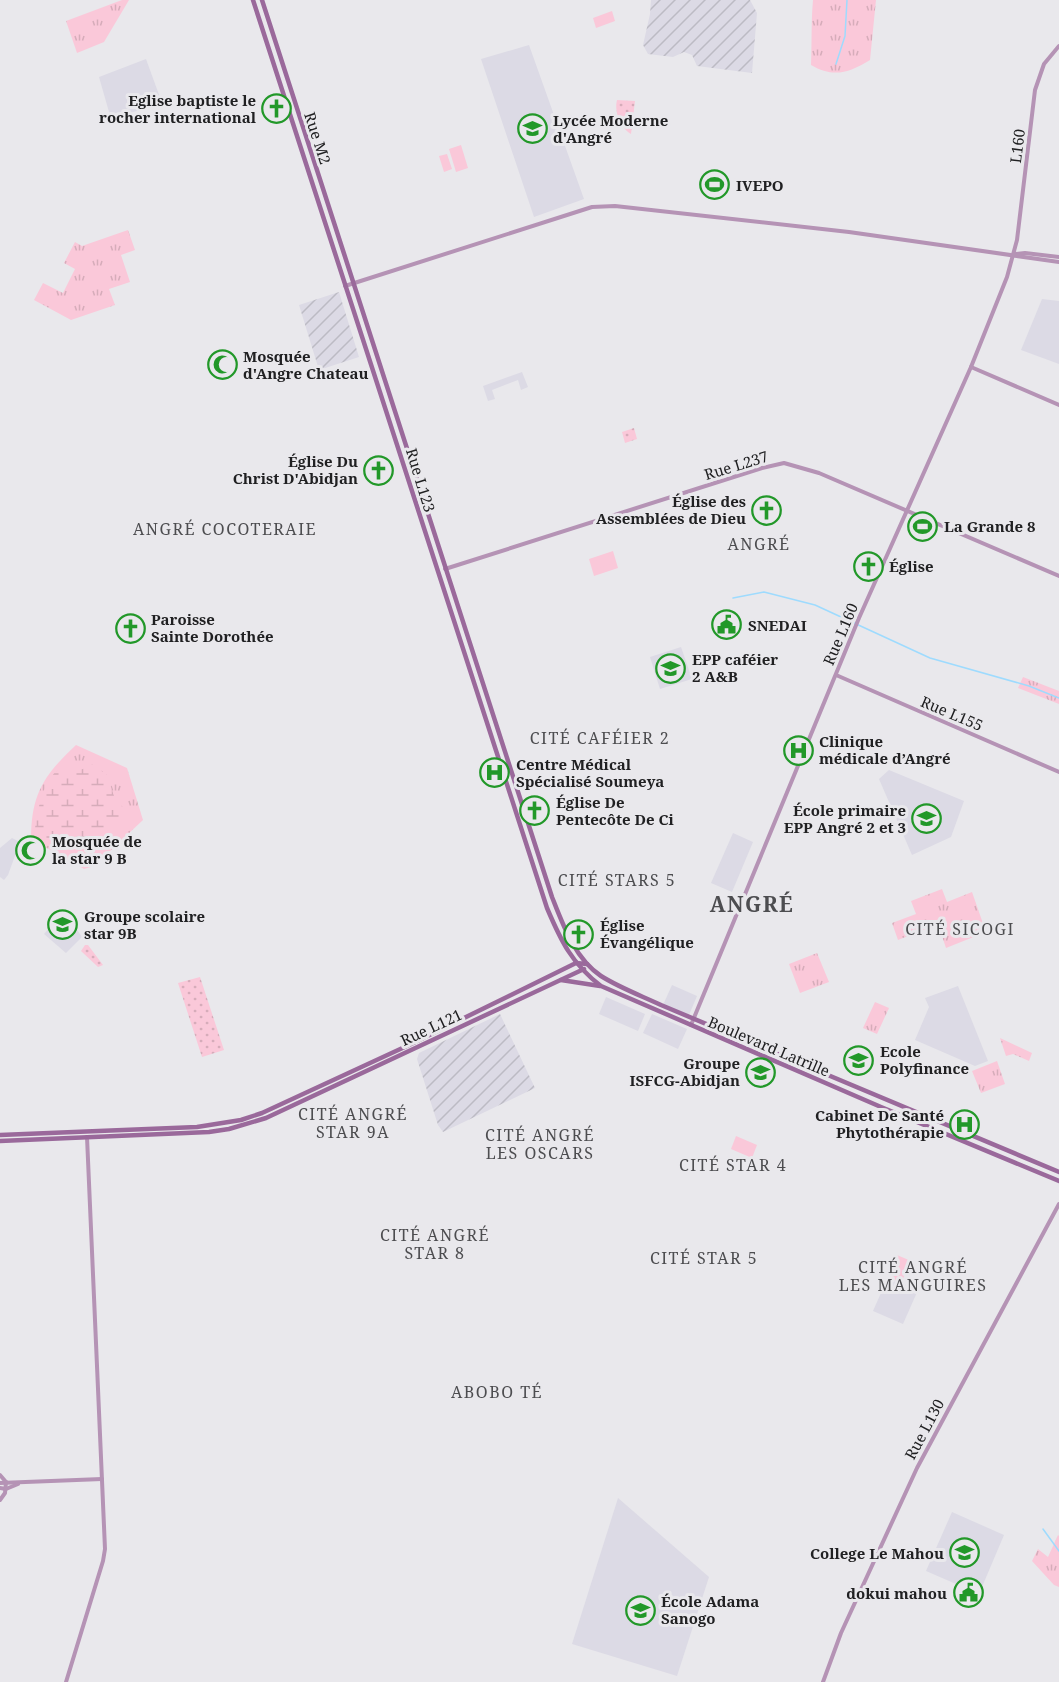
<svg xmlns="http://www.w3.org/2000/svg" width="1059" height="1682" viewBox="0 0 1059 1682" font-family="'Noto Serif',serif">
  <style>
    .built { fill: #dcdae5 }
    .industrial { fill: url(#industrial-furrows) }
    .grass { fill: url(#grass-tufts) }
    .wetland { fill: url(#wetland-marsh) }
    .park { fill: url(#park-dots) }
    .pitch { fill: #fac8d9 }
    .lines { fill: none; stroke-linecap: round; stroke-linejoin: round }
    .stream { stroke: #9edbfe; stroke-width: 1.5 }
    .tertiary { stroke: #b593b5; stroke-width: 4 }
    .secondary { stroke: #9a699b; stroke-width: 4.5 }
    .labels { text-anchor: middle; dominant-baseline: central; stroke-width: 6; stroke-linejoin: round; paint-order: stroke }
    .poi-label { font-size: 15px; font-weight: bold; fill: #202022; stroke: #e9e8ec; text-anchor: start }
    .street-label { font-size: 15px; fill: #202022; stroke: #e9e8ec }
    .neighbourhood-label { font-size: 16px; letter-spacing: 1.5px; fill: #4d4d50; stroke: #e9e8ec }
    .district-label { font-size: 21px; font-weight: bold; letter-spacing: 1.5px; fill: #4d4d50; stroke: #e9e8ec }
  </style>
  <defs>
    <pattern id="industrial-furrows" width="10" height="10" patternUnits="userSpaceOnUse" patternTransform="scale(1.5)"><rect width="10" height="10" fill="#dcdae5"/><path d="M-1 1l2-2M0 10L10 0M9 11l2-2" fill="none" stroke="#bcbbc4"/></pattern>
    <pattern id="grass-tufts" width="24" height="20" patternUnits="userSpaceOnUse" patternTransform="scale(1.5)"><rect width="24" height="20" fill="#fac8d9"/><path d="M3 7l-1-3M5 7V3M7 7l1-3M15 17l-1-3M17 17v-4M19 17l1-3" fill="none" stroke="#d6acba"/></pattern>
    <pattern id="wetland-marsh" width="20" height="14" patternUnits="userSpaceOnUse" patternTransform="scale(1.5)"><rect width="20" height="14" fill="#fac8d9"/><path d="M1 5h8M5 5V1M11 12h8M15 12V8" fill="none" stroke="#d6acba"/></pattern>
    <pattern id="park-dots" width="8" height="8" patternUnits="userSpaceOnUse" patternTransform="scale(1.5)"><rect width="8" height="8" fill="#fac8d9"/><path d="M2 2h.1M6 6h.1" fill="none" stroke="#d6acba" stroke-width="1.8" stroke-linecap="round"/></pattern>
  </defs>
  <rect width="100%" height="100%" fill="#e9e8ec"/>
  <g class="built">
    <polygon points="529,45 584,199 534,217 481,59"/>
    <polygon points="146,59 162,103 111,119 99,77"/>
    <polygon points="1042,299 1059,301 1059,364 1021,350"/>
    <polygon points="522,372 528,387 521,390 518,380 492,390 495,399 488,401 483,386"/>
    <polygon points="681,647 692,679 660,689 650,657"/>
    <polygon points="889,770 964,801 951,837 912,855 879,779"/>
    <polygon points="733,833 753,842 732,892 711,883"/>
    <polygon points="12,838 20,842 8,875 4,880 0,877 0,848"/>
    <polygon points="64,911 82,937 66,953 44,934"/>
    <polygon points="672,985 697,996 689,1015 663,1005"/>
    <polygon points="958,986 988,1061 975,1066 915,1040 929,1007 925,998"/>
    <polygon points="606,997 645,1014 638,1031 599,1014"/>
    <polygon points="652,1014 687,1029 678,1049 643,1033"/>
    <polygon points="888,1277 918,1290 903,1324 873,1311"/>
    <polygon points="618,1498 709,1577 677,1676 572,1644"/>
    <polygon points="952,1512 1004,1535 979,1594 926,1571"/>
  </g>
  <g class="industrial">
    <polygon points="651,0 750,0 757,13 752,73 697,66 692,55 684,52 673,57 648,54 643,45 650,14"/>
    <polygon points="339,292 359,357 319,370 299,305"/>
    <polygon points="500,1014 535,1088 443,1132 438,1125 417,1059 419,1053"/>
  </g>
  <g class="grass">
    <polygon points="122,0 129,0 104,42 77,53 66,21"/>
    <path d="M 813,0 L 876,0 L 870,60 C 849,73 833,78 811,65 C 812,42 811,22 813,0 Z"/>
    <polygon points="128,230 135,250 121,255 130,282 109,289 115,305 71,320 34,300 43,283 63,293 75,269 64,263 75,242 82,246"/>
    <polygon points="613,551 618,568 594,576 589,559"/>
    <polygon points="1023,677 1059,691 1059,704 1018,688"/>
    <path d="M 76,745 L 127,768 L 143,820 L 94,866 L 84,869 L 31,839 C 31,794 44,775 76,745 Z"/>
    <polygon points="942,889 947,902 972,892 986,932 946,948 938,924 898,940 892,923 916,914 911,901"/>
    <polygon points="817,953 829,982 800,993 789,964"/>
    <polygon points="875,1002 889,1008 877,1034 863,1028"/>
    <polygon points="1000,1038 1032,1053 1029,1061 1013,1054 1006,1056"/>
    <polygon points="997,1061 1005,1084 981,1093 972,1071"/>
    <polygon points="1058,1535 1059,1536 1059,1587 1054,1585 1032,1561 1038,1549 1048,1557"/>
  </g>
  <path class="wetland" d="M 92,764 L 107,775 L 116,802 L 126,809 L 119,823 L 106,834 L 94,853 L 89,852 L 69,854 L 55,844 L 35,834 C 35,818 45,765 69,766 C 74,767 77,770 83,769 Z"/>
  <g class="park">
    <path d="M 617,100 L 635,101 L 631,134 C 620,128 614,111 617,100 Z"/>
    <polygon points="634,428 637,439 625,443 622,432"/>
    <polygon points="85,945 88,945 103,965 98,967 81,951"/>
    <polygon points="200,977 224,1050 202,1057 178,983"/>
  </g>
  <g class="pitch">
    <polygon points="612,11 615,21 596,28 593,18"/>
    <polygon points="461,145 468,168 456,172 449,149"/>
    <polygon points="447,154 452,169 444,172 439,156"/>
    <polygon points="612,555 615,563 597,569 594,561"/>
    <polygon points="736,1136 757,1145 752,1158 731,1149"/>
    <polygon points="897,1255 911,1261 901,1283 888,1277"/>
  </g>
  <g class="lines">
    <g class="stream">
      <polyline points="836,64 845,36 847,0"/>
      <polyline points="733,598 764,592 815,605 930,658 1029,686 1059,698"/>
      <polyline points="1043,1529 1059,1551"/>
    </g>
    <g class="tertiary">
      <polyline points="1015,254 1025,253 1059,257"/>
      <polyline points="345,286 592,207 615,206 849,232 1059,262"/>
      <polyline points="971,367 1059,405"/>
      <polyline points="445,569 762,468 784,463 819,473 1059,576"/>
      <polyline points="836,675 1059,772"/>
      <polyline points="691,1025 859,618 971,367 1007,277 1017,240 1035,90 1044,64 1059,46"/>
      <polyline points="0,1475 6,1482"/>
      <polyline points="0,1483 102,1479"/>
      <polyline points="0,1488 6,1489 18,1484"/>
      <polyline points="0,1500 5,1493 6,1482"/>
      <polyline points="66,1682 103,1561 105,1549 87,1137"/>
      <polyline points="823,1682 841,1633 917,1468 1059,1204"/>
    </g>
    <g class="secondary">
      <path d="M 253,0 L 547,908 C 561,941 572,964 601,986 L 881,1107 L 1059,1181"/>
      <path d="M 262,0 L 552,897 C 563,925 575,959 601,976 C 620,988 642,996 661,1005 L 1059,1172"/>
      <polyline points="561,980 600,986"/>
      <polyline points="0,1135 197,1127 241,1120 262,1113 409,1045 576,963 587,964"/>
      <polyline points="0,1141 209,1132 229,1129 266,1118 584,969"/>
    </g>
  </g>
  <defs>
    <symbol id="church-ring" viewBox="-11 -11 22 22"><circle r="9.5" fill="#e9e8ec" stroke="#229829" stroke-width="1.5"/><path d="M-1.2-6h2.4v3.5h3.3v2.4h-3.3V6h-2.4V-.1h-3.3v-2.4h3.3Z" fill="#229829"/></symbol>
    <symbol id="university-ring" viewBox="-11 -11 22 22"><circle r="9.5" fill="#e9e8ec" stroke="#229829" stroke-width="1.5"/><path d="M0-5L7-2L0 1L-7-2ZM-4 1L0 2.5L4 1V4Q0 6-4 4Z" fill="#229829"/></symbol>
    <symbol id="stadium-ring" viewBox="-11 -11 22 22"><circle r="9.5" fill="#e9e8ec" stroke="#229829" stroke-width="1.5"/><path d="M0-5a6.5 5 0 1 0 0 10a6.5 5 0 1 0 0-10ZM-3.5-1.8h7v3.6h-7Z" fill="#229829"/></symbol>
    <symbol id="mosque-ring" viewBox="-11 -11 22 22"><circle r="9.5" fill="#e9e8ec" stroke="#229829" stroke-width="1.5"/><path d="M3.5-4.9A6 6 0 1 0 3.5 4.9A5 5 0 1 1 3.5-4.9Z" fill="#229829"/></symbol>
    <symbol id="civic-ring" viewBox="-11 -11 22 22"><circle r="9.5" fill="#e9e8ec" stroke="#229829" stroke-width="1.5"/><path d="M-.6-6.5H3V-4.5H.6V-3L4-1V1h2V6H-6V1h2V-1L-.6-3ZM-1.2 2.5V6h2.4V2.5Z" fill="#229829"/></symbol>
    <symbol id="school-ring" viewBox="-11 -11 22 22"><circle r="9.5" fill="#e9e8ec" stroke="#229829" stroke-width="1.5"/><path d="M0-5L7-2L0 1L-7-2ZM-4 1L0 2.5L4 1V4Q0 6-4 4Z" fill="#229829"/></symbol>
    <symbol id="hospital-ring" viewBox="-11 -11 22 22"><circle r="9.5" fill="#e9e8ec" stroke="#229829" stroke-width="1.5"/><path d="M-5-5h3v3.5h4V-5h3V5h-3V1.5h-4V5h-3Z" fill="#229829"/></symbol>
  </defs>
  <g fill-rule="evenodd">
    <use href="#church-ring" x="260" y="92" width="33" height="33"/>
    <use href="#university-ring" x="516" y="112" width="33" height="33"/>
    <use href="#stadium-ring" x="698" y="168" width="33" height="33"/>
    <use href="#mosque-ring" x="206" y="348" width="33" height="33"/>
    <use href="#church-ring" x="362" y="454" width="33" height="33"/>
    <use href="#church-ring" x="750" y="494" width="33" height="33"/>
    <use href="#stadium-ring" x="906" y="510" width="33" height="33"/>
    <use href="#church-ring" x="852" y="550" width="33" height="33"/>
    <use href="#civic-ring" x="710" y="608" width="33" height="33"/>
    <use href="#church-ring" x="114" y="612" width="33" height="33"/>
    <use href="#school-ring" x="654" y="652" width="33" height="33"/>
    <use href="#hospital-ring" x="782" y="734" width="33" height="33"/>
    <use href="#hospital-ring" x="478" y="756" width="33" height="33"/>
    <use href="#church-ring" x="518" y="794" width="33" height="33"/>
    <use href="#school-ring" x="910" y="802" width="33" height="33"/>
    <use href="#mosque-ring" x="14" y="834" width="33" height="33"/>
    <use href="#school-ring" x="46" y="908" width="33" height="33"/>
    <use href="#church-ring" x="562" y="918" width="33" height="33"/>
    <use href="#university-ring" x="842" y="1044" width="33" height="33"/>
    <use href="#university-ring" x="744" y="1056" width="33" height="33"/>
    <use href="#hospital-ring" x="948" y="1108" width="33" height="33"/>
    <use href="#school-ring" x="948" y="1536" width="33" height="33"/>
    <use href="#civic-ring" x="952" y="1576" width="33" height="33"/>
    <use href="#school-ring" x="624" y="1594" width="33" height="33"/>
  </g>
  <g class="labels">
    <g class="poi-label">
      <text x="256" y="100" text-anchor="end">Eglise baptiste le<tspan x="256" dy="17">rocher international</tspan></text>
      <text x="553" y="120">Lycée Moderne<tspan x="553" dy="17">d'Angré</tspan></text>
      <text x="736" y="185">IVEPO</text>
      <text x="243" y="356">Mosquée<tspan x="243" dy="17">d'Angre Chateau</tspan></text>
      <text x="358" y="461" text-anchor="end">Église Du<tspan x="358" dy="17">Christ D'Abidjan</tspan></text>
      <text x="746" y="501" text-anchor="end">Église des<tspan x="746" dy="17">Assemblées de Dieu</tspan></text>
      <text x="944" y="526">La Grande 8</text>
      <text x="889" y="566">Église</text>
      <text x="151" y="619">Paroisse<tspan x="151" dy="17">Sainte Dorothée</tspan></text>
      <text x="748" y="625">SNEDAI</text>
      <text x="692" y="659">EPP caféier<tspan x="692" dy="17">2 A&amp;B</tspan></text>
      <text x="819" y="741">Clinique<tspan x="819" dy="17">médicale d’Angré</tspan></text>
      <text x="516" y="764">Centre Médical<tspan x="516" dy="17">Spécialisé Soumeya</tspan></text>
      <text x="556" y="802">Église De<tspan x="556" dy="17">Pentecôte De Ci</tspan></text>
      <text x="906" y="810" text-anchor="end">École primaire<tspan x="906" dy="17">EPP Angré 2 et 3</tspan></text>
      <text x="52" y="841">Mosquée de<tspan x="52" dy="17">la star 9 B</tspan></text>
      <text x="84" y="916">Groupe scolaire<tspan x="84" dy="17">star 9B</tspan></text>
      <text x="600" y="925">Église<tspan x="600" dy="17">Évangélique</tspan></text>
      <text x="880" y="1051">Ecole<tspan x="880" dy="17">Polyfinance</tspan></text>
      <text x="740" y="1063" text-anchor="end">Groupe<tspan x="740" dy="17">ISFCG-Abidjan</tspan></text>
      <text x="944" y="1115" text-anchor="end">Cabinet De Santé<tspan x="944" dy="17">Phytothérapie</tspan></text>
      <text x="944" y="1553" text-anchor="end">College Le Mahou</text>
      <text x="947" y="1593" text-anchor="end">dokui mahou</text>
      <text x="661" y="1601">École Adama<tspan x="661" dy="17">Sanogo</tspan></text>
    </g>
    <g class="street-label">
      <text transform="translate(318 138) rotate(72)">Rue M2</text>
      <text transform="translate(1017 146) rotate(-83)">L160</text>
      <text transform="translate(736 465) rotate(-17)">Rue L237</text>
      <text transform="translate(421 480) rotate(73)">Rue L123</text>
      <text transform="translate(840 634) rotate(-67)">Rue L160</text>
      <text transform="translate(952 713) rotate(23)">Rue L155</text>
      <text transform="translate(431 1027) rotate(-25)">Rue L121</text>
      <text transform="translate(769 1046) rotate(23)">Boulevard Latrille</text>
      <text transform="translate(924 1429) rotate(-62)">Rue L130</text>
    </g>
    <g class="neighbourhood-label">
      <text x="225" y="529">ANGRÉ COCOTERAIE</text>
      <text x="759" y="544">ANGRÉ</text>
      <text x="600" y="738">CITÉ CAFÉIER 2</text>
      <text x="617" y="880">CITÉ STARS 5</text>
      <text x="960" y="929">CITÉ SICOGI</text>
      <text x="353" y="1114">CITÉ ANGRÉ<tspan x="353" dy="18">STAR 9A</tspan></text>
      <text x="540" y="1135">CITÉ ANGRÉ<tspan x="540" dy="18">LES OSCARS</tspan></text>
      <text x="733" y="1165">CITÉ STAR 4</text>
      <text x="435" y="1235">CITÉ ANGRÉ<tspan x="435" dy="18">STAR 8</tspan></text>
      <text x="704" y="1258">CITÉ STAR 5</text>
      <text x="913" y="1267">CITÉ ANGRÉ<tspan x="913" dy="18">LES MANGUIRES</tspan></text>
      <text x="497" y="1392">ABOBO TÉ</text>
    </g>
    <g class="district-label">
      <text x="752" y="904">ANGRÉ</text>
    </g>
  </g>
</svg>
